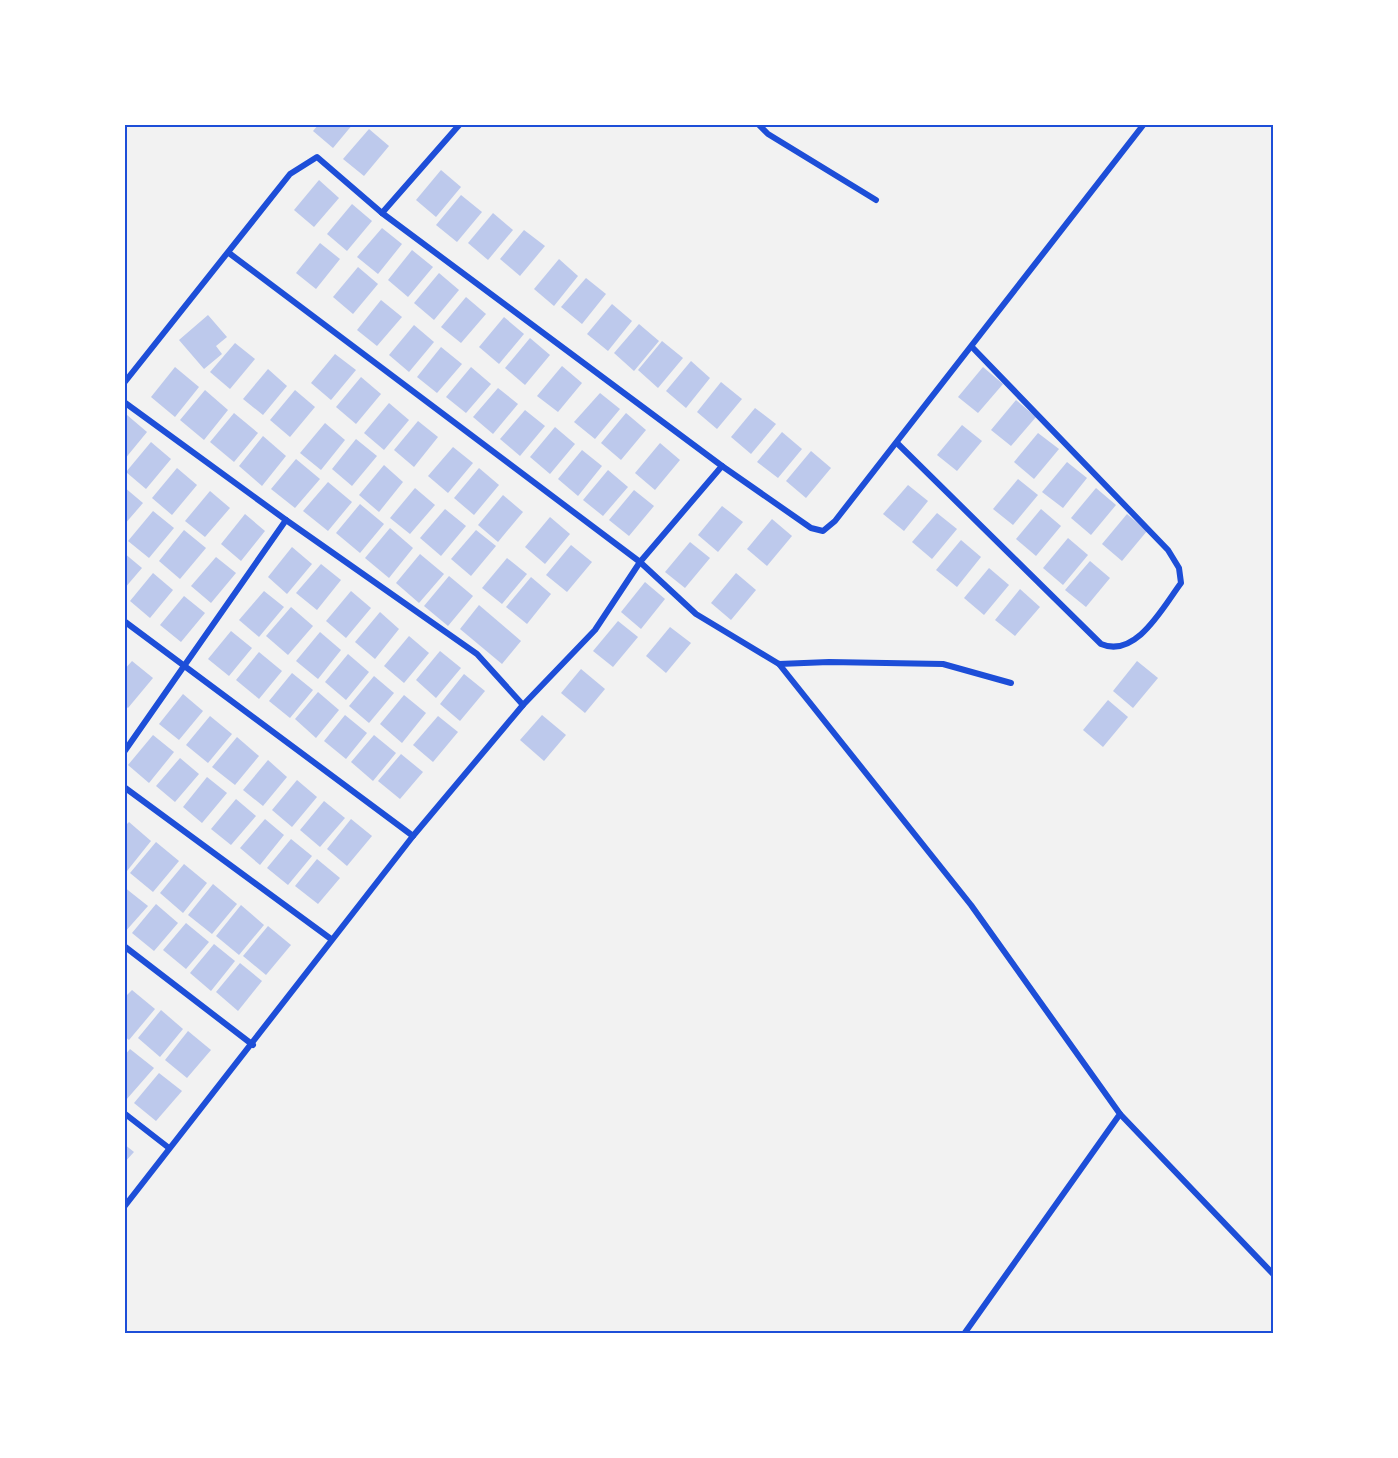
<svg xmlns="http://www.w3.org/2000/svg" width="1398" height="1458" viewBox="0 0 1398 1458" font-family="'Asap Condensed',sans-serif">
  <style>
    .building { fill: #bdc9ec }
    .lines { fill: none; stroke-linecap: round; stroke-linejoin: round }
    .minor { stroke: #1d4ed8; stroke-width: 6 }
    .neatline { fill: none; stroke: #1d4ed8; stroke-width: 2 }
  </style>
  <rect width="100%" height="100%" fill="#f2f2f2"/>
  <g class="building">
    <polygon points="319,124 353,124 333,148 313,131"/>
    <polygon points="369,129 389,146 364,176 343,159"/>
    <polygon points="441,170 461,187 436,217 416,200"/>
    <polygon points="319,180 339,198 314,227 294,210"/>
    <polygon points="461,195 482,212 457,242 436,225"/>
    <polygon points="352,204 372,221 347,251 327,234"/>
    <polygon points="493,213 513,230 488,260 468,243"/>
    <polygon points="382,228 402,244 378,274 357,257"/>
    <polygon points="524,230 545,246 520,276 500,259"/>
    <polygon points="320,243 340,259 316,289 296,273"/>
    <polygon points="412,250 433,267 408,297 388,280"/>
    <polygon points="559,259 578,276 554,306 534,289"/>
    <polygon points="358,267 378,284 353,314 333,297"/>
    <polygon points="439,273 459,290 434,320 414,303"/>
    <polygon points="586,278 606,294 582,324 561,307"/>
    <polygon points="466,297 486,314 461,343 441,327"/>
    <polygon points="381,300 402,317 377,346 357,330"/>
    <polygon points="612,304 632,321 608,351 587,334"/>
    <polygon points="208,315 227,337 216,346 222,354 204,369 179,340"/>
    <polygon points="504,317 524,334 499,364 479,347"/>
    <polygon points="639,324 659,341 634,371 614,353"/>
    <polygon points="414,325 434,342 409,372 389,355"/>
    <polygon points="530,338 550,355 525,385 505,368"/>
    <polygon points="662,341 683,358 658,388 638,370"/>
    <polygon points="235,343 255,359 230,389 210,372"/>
    <polygon points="441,347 462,364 437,393 417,377"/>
    <polygon points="335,354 356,370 331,400 311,383"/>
    <polygon points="691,361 710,378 686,408 666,391"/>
    <polygon points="562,366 582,383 558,412 537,396"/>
    <polygon points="175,367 199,387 175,417 151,397"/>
    <polygon points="471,367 491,384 466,413 446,397"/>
    <polygon points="983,367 1003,384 978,413 958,397"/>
    <polygon points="268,369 287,386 263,415 243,399"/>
    <polygon points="361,377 381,394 356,424 336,407"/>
    <polygon points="721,382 742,399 717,429 697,412"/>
    <polygon points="498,388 518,404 493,434 473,417"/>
    <polygon points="205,390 228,410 204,440 180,420"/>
    <polygon points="295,390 315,407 290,437 270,420"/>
    <polygon points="600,393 620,409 595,439 574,422"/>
    <polygon points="1016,400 1036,417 1011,446 991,430"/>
    <polygon points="389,403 409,420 384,450 364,433"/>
    <polygon points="755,408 776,424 751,454 731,437"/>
    <polygon points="525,410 545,426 520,456 500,439"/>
    <polygon points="234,413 258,433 234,462 210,442"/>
    <polygon points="626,413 646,430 621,460 601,443"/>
    <polygon points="127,415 147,432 124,460 124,419"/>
    <polygon points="418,421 438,437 414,467 394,450"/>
    <polygon points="325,423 345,440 321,470 300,453"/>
    <polygon points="962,425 982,441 957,471 937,455"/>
    <polygon points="555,427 575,444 550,474 530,457"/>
    <polygon points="782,432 802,449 778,478 757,462"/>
    <polygon points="1038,433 1059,449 1034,479 1014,462"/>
    <polygon points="263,436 286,456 262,486 239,466"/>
    <polygon points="356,439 377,456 352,486 332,469"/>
    <polygon points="151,442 171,459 146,489 126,472"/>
    <polygon points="660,443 680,460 655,490 635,473"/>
    <polygon points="453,447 473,463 448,493 428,476"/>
    <polygon points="582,450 602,466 578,496 558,479"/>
    <polygon points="811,451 831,468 806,498 786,481"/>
    <polygon points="296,459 320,479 295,508 271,489"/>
    <polygon points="1067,462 1087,478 1063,508 1042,492"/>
    <polygon points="384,465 403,482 379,512 359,495"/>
    <polygon points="177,468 197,485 172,515 152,498"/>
    <polygon points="479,468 499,485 474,515 454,498"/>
    <polygon points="608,470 628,487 603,516 583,500"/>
    <polygon points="1018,479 1038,495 1013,525 993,509"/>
    <polygon points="328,482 352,502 328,531 303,511"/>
    <polygon points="908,485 928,501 904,531 883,514"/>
    <polygon points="124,487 143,503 124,525"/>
    <polygon points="415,488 435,505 410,534 390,518"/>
    <polygon points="1096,488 1116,505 1091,535 1071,518"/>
    <polygon points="634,490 654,506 629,536 609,520"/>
    <polygon points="210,491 230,508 205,537 185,521"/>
    <polygon points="503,495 523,512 498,542 478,525"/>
    <polygon points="360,504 384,524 360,553 336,533"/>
    <polygon points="722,506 743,522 718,552 698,535"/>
    <polygon points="445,509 466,526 441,556 420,538"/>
    <polygon points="1041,509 1061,526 1036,556 1016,539"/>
    <polygon points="153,511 174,528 149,558 128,541"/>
    <polygon points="937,513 957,529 932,559 912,542"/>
    <polygon points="245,514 265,531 241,561 221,544"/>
    <polygon points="1127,514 1147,531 1122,561 1102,544"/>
    <polygon points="550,517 570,534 545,564 525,547"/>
    <polygon points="772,519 792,536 767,566 747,549"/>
    <polygon points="390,528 413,548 389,578 365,558"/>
    <polygon points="184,530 206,548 180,579 159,561"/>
    <polygon points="476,530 496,546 471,576 451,559"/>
    <polygon points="1068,538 1088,555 1063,585 1043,568"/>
    <polygon points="961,540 981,557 957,587 936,570"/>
    <polygon points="690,542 710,558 685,588 665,572"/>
    <polygon points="571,545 592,562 567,592 546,575"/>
    <polygon points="292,547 312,564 287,594 268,577"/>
    <polygon points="124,553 142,568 124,589"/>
    <polygon points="420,554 444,574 419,603 396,583"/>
    <polygon points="216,557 236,573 211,603 191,586"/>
    <polygon points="507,558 527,574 502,604 482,588"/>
    <polygon points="1090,561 1110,578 1086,607 1065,590"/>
    <polygon points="321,564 341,580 317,610 296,593"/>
    <polygon points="989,568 1009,585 984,615 964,598"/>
    <polygon points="153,573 173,590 150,618 130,601"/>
    <polygon points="736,573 756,590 731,620 711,603"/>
    <polygon points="449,576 473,596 448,626 424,606"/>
    <polygon points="531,577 551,594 527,624 506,607"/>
    <polygon points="645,582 665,599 641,629 621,612"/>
    <polygon points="1020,589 1040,607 1015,636 995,620"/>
    <polygon points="264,591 284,607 259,637 239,620"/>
    <polygon points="351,591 371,608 346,638 326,621"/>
    <polygon points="184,596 205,613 181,642 160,625"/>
    <polygon points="479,605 521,641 502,664 460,629"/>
    <polygon points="291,607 313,626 288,655 266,636"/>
    <polygon points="380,612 399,629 375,659 355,642"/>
    <polygon points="618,621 638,637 613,667 593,651"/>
    <polygon points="670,627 691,643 666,673 646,656"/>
    <polygon points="231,631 252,648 229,676 208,659"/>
    <polygon points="320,632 341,650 318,679 296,661"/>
    <polygon points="409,636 429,653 404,683 384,666"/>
    <polygon points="440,651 461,668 436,698 416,680"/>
    <polygon points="259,652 282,671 259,699 236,680"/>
    <polygon points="348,654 369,672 346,700 325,682"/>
    <polygon points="132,661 153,678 128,708 124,705 124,670"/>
    <polygon points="1137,661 1158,678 1133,708 1113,691"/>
    <polygon points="581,669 605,689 585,713 561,693"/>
    <polygon points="292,673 313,690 290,718 269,701"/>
    <polygon points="464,674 485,691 460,721 440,704"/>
    <polygon points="374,676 394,693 369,723 349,706"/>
    <polygon points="318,692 339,710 316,738 295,719"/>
    <polygon points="183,694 203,711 179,740 159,724"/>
    <polygon points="404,695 426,713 402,743 380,724"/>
    <polygon points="1108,700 1128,717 1103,747 1083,730"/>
    <polygon points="345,715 367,733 346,759 324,741"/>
    <polygon points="542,715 566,735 544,761 520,740"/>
    <polygon points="210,716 232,734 208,763 186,745"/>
    <polygon points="438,716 458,732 433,762 413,745"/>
    <polygon points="153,735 174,752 149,783 128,765"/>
    <polygon points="374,735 396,753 373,781 351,762"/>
    <polygon points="237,737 259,756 235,785 212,767"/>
    <polygon points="401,754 423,772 400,799 378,781"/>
    <polygon points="180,758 199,774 175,802 156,786"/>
    <polygon points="268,760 287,777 263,806 243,790"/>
    <polygon points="207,777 227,793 202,823 183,807"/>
    <polygon points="297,780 317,797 292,827 272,810"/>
    <polygon points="236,799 256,816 231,845 211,829"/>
    <polygon points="324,801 345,818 320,847 300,830"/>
    <polygon points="265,819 284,835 260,865 240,848"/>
    <polygon points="351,819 372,836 347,866 327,849"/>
    <polygon points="129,822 151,841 127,871 124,827"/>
    <polygon points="291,839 312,856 288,885 267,868"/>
    <polygon points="156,842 179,861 153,892 130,873"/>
    <polygon points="317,859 340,878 318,904 295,886"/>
    <polygon points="184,864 207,883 183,913 160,893"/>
    <polygon points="213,884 237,904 212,934 188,915"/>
    <polygon points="124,887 148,906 124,933"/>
    <polygon points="156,904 178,923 154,951 132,933"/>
    <polygon points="241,905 264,925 239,955 216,936"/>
    <polygon points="186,923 209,942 186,969 163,950"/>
    <polygon points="268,926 291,945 266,975 243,956"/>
    <polygon points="214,944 235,961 211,991 190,973"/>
    <polygon points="240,963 262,981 238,1011 216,992"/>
    <polygon points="132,990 155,1009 129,1040 124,1036 124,998"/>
    <polygon points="161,1010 183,1029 160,1057 138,1038"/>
    <polygon points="188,1031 211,1050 187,1078 165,1060"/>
    <polygon points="130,1049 154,1068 126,1100 124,1056"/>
    <polygon points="159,1073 182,1091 156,1121 134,1103"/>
    <polygon points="124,1144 134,1152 124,1163"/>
  </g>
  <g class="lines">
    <g class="minor">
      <polyline points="758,124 768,134 876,200"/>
      <polyline points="382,213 460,124"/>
      <polyline points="229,253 640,562 696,614 779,664 829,662 943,664 1011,683"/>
      <polyline points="124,383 290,174 317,157 382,213 722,466 640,562 595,630 523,705 413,836 124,1207"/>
      <polyline points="124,402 286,520 477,654 523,705"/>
      <path d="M 897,443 L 1101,644 C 1136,659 1163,607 1181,583 L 1179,568 L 1168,550 L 972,347"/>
      <polyline points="722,466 811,528 823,531 835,521 1144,124"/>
      <polyline points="124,621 413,836"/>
      <polyline points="779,664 971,905 1120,1114 964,1334"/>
      <polyline points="124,752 286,520"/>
      <polyline points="124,787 331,939"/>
      <polyline points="124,946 253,1045"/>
      <polyline points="124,1113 169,1148"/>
      <polyline points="1120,1114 1274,1275"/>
    </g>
  </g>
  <rect width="1398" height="1458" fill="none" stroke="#ffffff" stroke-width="252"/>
  <rect x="126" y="126" width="1146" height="1206" class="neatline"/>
</svg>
